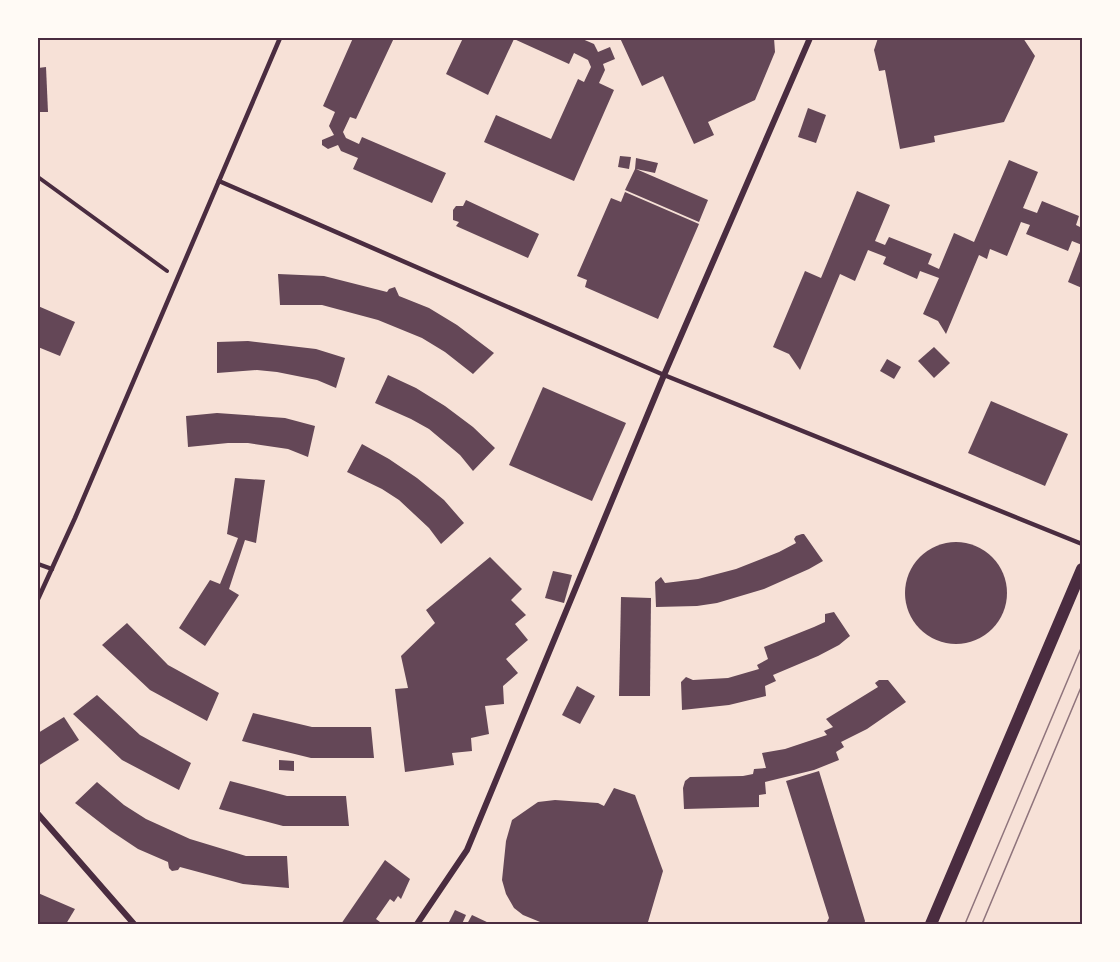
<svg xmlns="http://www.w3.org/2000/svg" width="1120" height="962" viewBox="0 0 1120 962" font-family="Literata,serif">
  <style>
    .building { fill: #644757 }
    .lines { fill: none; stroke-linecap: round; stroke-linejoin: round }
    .path { stroke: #4a2c40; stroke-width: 4 }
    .service { stroke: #4a2c40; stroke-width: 4.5 }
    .minor { stroke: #4a2c40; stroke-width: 6 }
    .secondary { stroke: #4a2c40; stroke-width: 12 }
    .tram { stroke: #8f747c; stroke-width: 1.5 }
    .neatline { fill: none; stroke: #4a2c40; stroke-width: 2 }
  </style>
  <rect width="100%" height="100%" fill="#f7e1d7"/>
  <g class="building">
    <polygon points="353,38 394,38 356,119 350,117 343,132 346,138 359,144 362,137 446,173 432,203 353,169 358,158 341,151 338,145 328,149 322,145 322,140 334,135 329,126 335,112 323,106"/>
    <polygon points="463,38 580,38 594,44 598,52 610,47 615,59 603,64 605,70 599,83 614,90 574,181 484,142 496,115 551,139 578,79 584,82 591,67 588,60 574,53 569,64 514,39 488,95 446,74"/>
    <polygon points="620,38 774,38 775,52 755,100 708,122 714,135 694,144 663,76 642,86"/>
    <polygon points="878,38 1023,38 1035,56 1004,122 934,136 935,142 900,149 885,70 879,71 874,50"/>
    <polygon points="46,67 48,112 38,112 38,68"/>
    <polygon points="808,108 826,115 816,143 798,137"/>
    <polygon points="620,156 631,157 629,169 618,167"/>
    <polygon points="636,158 658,163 655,173 636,169 708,200 699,222 625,190 635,169"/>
    <polygon points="1009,160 1038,172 1023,208 1037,213 1042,201 1079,216 1076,225 1082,228 1082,245 1072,241 1068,251 1026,234 1030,225 1021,222 1007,256 990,249 987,259 979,255 946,334 938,321 923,314 939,278 920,271 917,279 883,264 886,257 868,250 855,281 840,274 800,370 789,354 773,347 805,271 821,278 857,191 890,205 875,241 885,245 889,237 932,254 928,264 939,269 954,233 974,242"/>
    <polygon points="625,192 699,224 658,319 585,287 587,280 577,276 611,198 621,202"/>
    <polygon points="466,200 539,234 528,258 456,226 459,222 453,220 453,210 456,206 463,206"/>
    <polygon points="1082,246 1082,288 1068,282"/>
    <polygon points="278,274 324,276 387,292 389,289 395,287 399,296 429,308 457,325 494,353 473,374 445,352 422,338 378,320 322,305 280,305"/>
    <polygon points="38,306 75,322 60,356 38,347"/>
    <polygon points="248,341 316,349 345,358 336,388 317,380 277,372 257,370 217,373 217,342"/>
    <polygon points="934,347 950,363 934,378 918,361"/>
    <polygon points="887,359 901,367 894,379 880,371"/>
    <polygon points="388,375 416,388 445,406 473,427 495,448 473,471 460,455 429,429 411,419 375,403"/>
    <polygon points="543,387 626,423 592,501 509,465"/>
    <polygon points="991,401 1068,434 1045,486 968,453"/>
    <polygon points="217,413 285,418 315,426 308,457 288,449 248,443 228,443 188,447 186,416"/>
    <polygon points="362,444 389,459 417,478 444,500 464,523 441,544 429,528 399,500 382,489 347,472"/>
    <polygon points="235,478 265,480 256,543 245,540 229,589 239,595 205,646 179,628 210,580 220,584 229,562 238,538 227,534"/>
    <polygon points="802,534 804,534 823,561 809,569 764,589 717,603 697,606 656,607 655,582 661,577 665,583 698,579 736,569 779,552 796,543 794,539 796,536"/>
    <circle cx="956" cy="593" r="51"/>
    <polygon points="490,557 522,589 511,600 526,615 515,624 528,640 506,659 518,673 503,686 504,704 485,706 489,734 471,738 472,751 452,753 454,765 405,772 395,689 408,688 401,656 435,623 426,610"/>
    <polygon points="553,571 572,575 564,603 545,598"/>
    <polygon points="621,597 651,598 650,696 619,696"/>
    <polygon points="834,612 850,636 839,645 818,656 773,675 776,681 765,686 766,696 729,705 682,710 681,682 686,677 693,680 728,678 759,669 757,665 768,659 764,647 814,627 825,622 825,614"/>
    <polygon points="127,623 168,665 219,693 207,721 150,690 102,645"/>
    <polygon points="879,680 888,680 906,702 867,729 841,742 844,747 836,752 839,760 814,770 765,782 766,794 759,795 759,807 684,809 683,788 685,781 690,777 743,776 753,774 754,769 766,768 762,753 785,749 827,735 824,731 833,727 826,719 878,687 875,683"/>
    <polygon points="577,686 595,696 580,724 562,715"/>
    <polygon points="97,695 140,735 191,763 179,790 122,760 73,714"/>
    <polygon points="253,713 312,727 371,727 374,758 311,758 242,741"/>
    <polygon points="64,717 79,740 38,766 38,733"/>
    <polygon points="279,760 294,761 294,771 279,770"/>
    <polygon points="819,771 865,921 864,924 826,924 829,918 786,781"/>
    <polygon points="230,781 287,796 346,796 349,826 283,826 219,809"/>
    <polygon points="97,782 124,805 146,819 190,839 246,856 287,856 289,888 243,884 180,867 178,870 172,871 169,868 168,862 138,849 111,831 75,803"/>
    <polygon points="614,788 635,795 663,871 648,922 641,924 545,924 523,915 514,908 506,894 502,880 506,841 512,820 538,802 555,800 598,803 604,806"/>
    <polygon points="385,860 410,879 401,899 398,896 394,902 390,899 376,919 380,922 378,924 341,924"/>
    <polygon points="38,893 75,909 66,924 41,924 38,923"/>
    <polygon points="455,910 466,915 462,924 448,924"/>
    <polygon points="472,915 491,924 467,924"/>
  </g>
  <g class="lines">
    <polyline class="path" points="38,177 167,271"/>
    <g class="service">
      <polyline points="219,181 664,375 1082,544"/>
      <polyline points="38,564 52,569"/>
      <polyline points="38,599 75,518 280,38"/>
    </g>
    <g class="minor">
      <polyline points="38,814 134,924"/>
      <polyline points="417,924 467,850 664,375 810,38"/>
    </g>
    <polyline class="secondary" points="931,924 1082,569"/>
    <g class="tram">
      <polyline points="965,924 1082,646"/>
      <polyline points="982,924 1082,685"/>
    </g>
  </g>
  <rect width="1120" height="962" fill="none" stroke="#fffaf5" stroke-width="78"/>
  <rect x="39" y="39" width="1042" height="884" class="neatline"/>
</svg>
